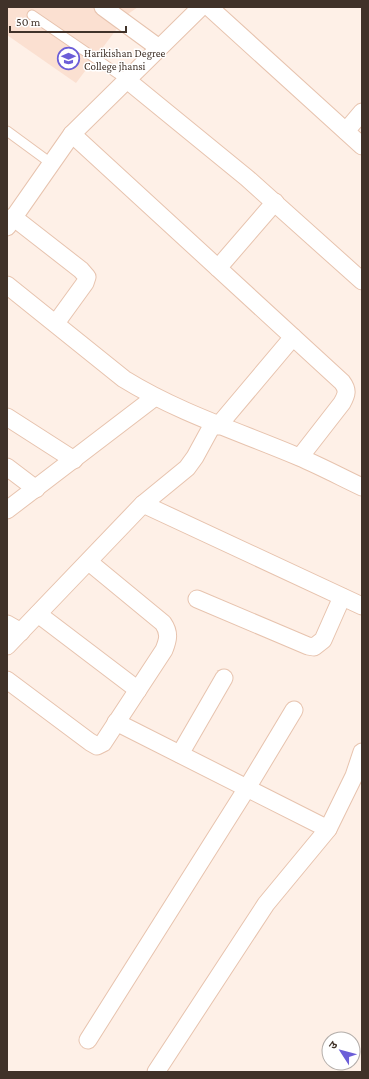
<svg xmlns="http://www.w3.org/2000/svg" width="369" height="1079" viewBox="0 0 369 1079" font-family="'Crimson Pro','Noto Sans Devanagari',serif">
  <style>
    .built { fill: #fbe0d1 }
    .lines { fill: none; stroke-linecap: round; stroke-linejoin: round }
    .service-casing { stroke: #e7c3ae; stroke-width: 11 }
    .minor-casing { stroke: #e7c3ae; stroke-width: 19 }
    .service { stroke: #fff; stroke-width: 9 }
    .minor { stroke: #fff; stroke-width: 17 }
    .labels { text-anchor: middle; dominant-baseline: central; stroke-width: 3; stroke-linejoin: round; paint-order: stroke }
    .poi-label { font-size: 11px; fill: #403229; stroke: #fff; text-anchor: start }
  </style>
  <rect width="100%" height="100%" fill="#fef0e7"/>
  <polygon class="built" points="7,7 138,7 128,14 76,83 7,35"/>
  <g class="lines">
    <defs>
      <g id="service">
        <polyline points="32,15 127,80"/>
        <polyline points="7,131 52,164"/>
      </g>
      <g id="minor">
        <polyline points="103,7 159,48"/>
        <polyline points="209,7 362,146"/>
        <polyline points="127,80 247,178 362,281"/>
        <polyline points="346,131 362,112"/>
        <path d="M 72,134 L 342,382 C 348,390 347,394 342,403 L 300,457"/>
        <polyline points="13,217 81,270 87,277 85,283 56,323"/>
        <polyline points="7,227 72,134 201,7"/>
        <polyline points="218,268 275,202"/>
        <path d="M 7,285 L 124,379 C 179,413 240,432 299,457 C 320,466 341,477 362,487"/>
        <polyline points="7,417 74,460"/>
        <polyline points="218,426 293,337"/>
        <polyline points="7,467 36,489"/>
        <polyline points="143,504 362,606"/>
        <polyline points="7,510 155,397"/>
        <polyline points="197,599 308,646 314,647 323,640 342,597"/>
        <polyline points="38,614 138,690"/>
        <polyline points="7,624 21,632"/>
        <polyline points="7,646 143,504 187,468 195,457 213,424"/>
        <path d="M 7,680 L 90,742 L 97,746 L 103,743 L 164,650 C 168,640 170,633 163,623 L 89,562"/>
        <polyline points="116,722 328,829"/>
        <polyline points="180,754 224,678"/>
        <polyline points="88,1040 247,788 294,710"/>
        <polyline points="156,1072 266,904 328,829 354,776 362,752"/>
      </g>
    </defs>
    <use href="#service" class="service-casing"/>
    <use href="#minor" class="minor-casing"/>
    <use href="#service" class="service"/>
    <use href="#minor" class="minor"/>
  </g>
  <defs>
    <symbol id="university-ring" viewBox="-11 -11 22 22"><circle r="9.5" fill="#fff" stroke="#6c5ed8" stroke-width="1.5"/><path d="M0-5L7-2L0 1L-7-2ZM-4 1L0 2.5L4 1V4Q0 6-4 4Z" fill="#6c5ed8"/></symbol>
  </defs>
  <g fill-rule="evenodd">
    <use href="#university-ring" x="56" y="46" width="25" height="25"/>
  </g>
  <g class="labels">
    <g class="poi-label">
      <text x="84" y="53">Harikishan Degree<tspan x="84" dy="13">College jhansi</tspan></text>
    </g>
  </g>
  <rect width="369" height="1079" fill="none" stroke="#403229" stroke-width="16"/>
  <g transform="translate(341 1051) rotate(306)"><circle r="19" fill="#ffffff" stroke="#b3ada9"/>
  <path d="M0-3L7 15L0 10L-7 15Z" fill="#6c5ed8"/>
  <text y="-6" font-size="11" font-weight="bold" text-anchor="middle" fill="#403229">उ</text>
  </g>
  <path d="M10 26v6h116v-6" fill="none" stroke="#403229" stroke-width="2"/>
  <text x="16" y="26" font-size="12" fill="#403229" stroke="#ffffff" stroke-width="3" paint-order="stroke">50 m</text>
</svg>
